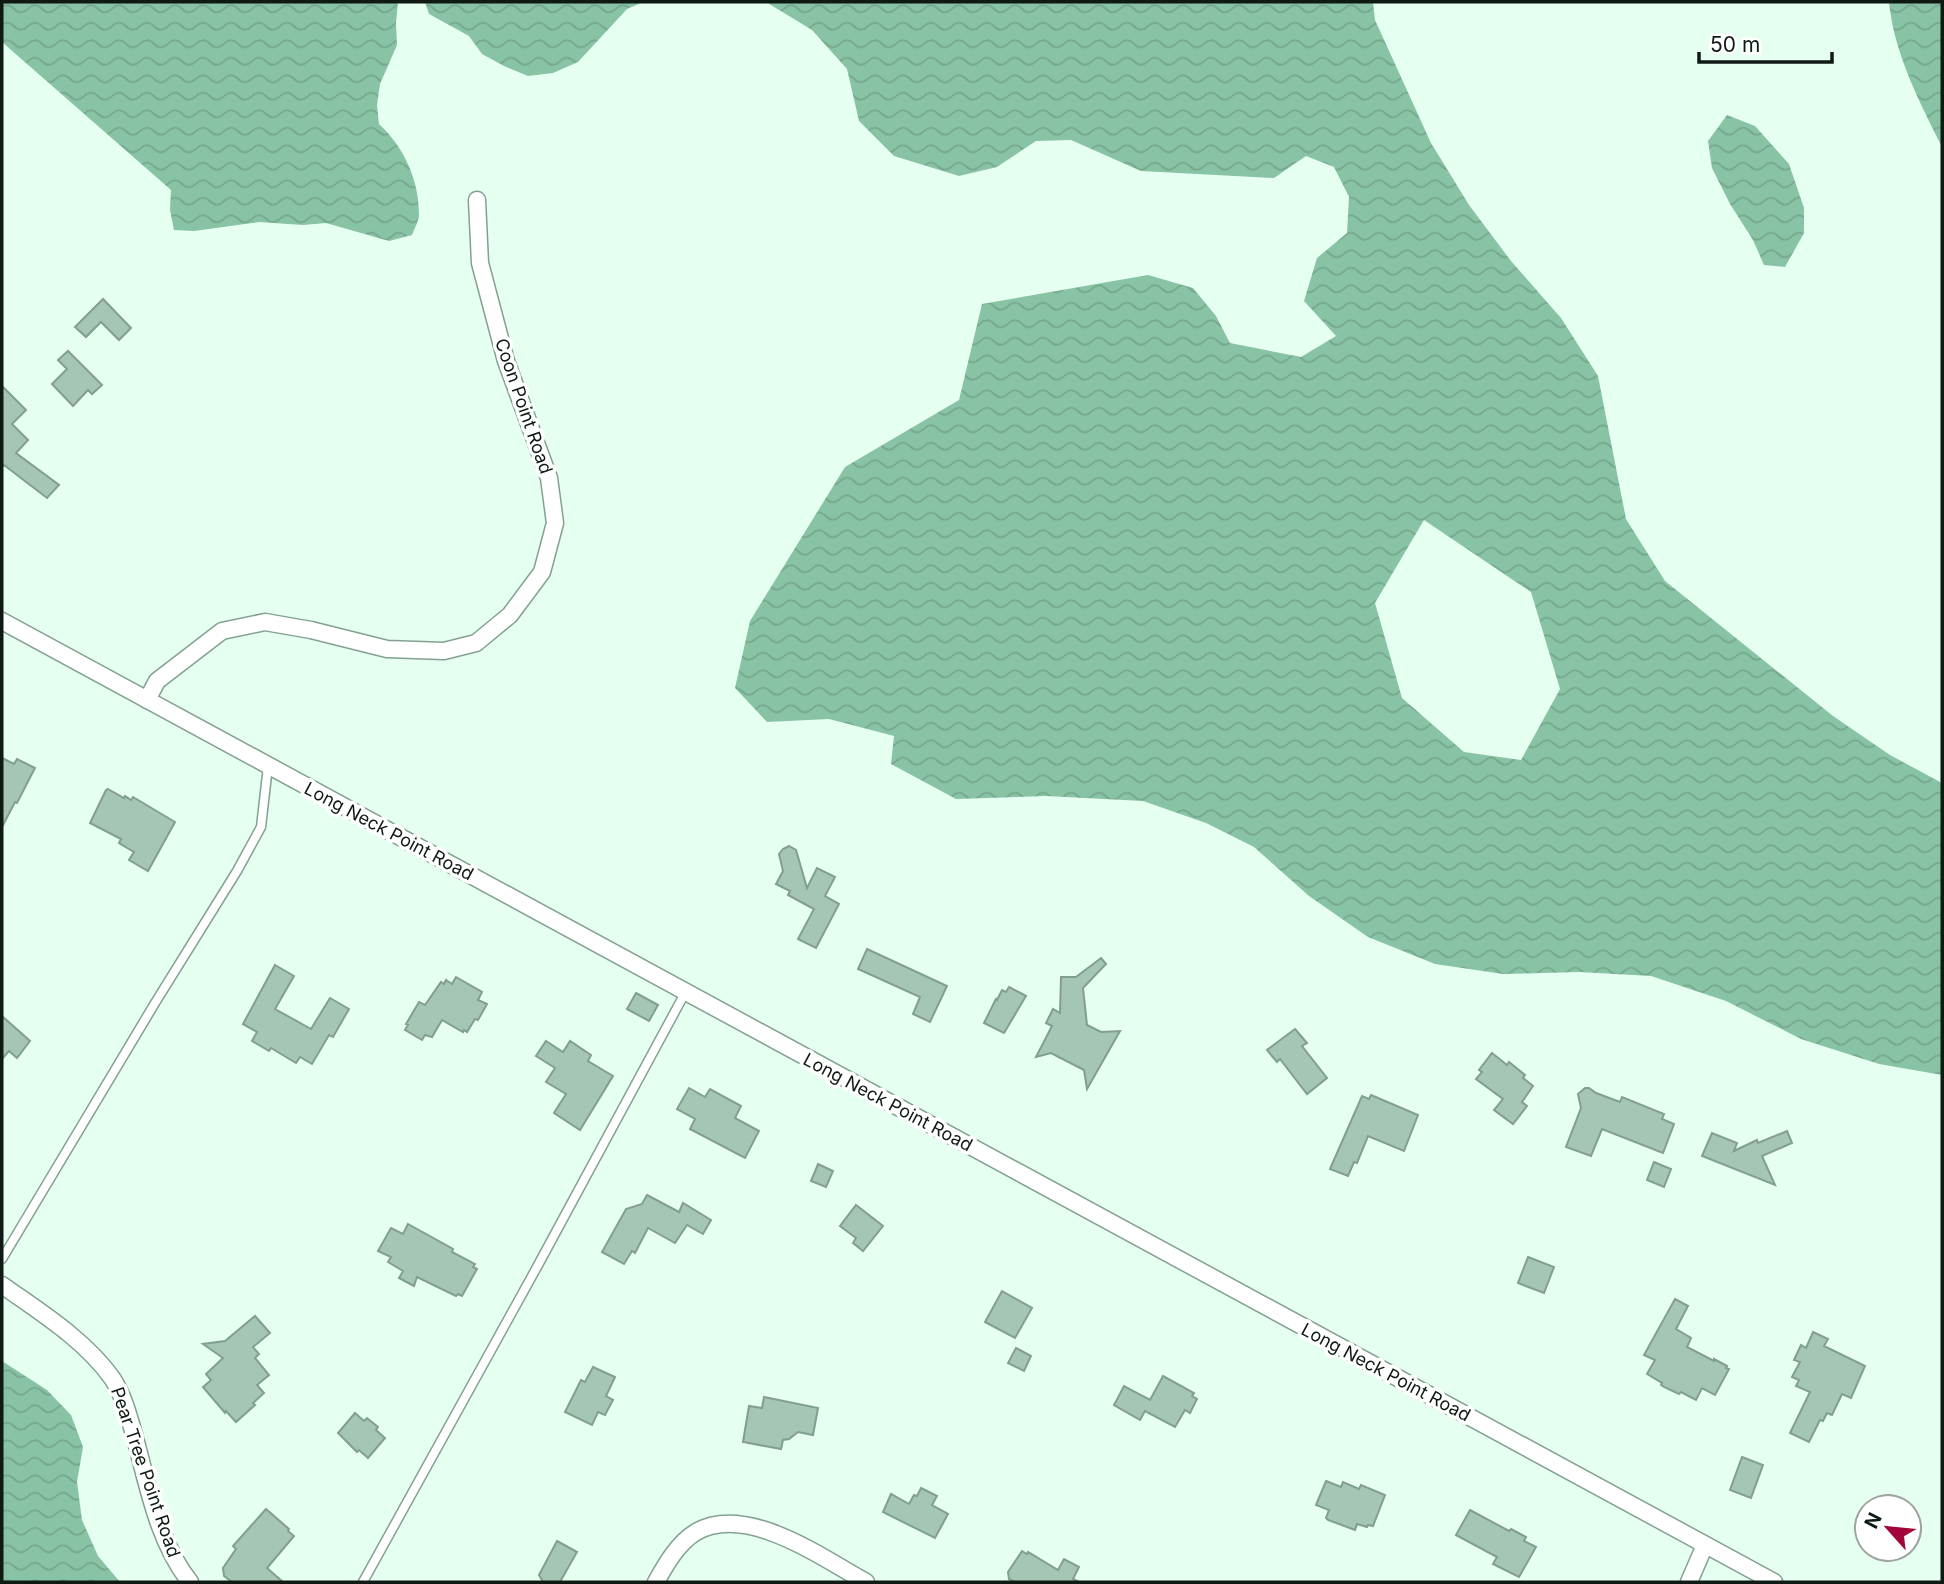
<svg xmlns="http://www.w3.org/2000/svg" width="1944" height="1584" viewBox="0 0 1944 1584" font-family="Inter,sans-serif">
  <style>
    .water { fill: url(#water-waves); fill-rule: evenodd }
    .building { fill: #a6c6b5; stroke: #819f8f; stroke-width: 2 }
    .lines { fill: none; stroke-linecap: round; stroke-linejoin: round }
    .lane-casing { stroke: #83a191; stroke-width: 11 }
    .street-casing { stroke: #83a191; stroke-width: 19 }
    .lane { stroke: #fff; stroke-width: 8 }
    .street { stroke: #fff; stroke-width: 16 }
    .labels { text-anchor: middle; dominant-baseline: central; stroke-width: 7; stroke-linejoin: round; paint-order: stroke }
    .street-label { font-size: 18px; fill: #0f1a14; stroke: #fff }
  </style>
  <defs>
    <pattern id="water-waves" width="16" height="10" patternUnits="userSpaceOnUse" patternTransform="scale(1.75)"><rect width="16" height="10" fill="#89c3a5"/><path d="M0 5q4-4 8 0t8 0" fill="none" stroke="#75a78d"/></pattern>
  </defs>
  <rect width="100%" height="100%" fill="#e5fff0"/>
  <g class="water">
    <path d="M 2,2 L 398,2 L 396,23 L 397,45 L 380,84 L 377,105 L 379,124 C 404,147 419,180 419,214 C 419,221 414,229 412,235 L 389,241 L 326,223 L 303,225 L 259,222 L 194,231 L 174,230 L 170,210 L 171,190 L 2,42 Z"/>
    <polygon points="425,2 643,2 627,9 578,62 553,73 528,76 504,66 482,54 469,36 429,14"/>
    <path d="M 766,2 L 1373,2 L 1375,20 L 1431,143 L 1469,205 L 1511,261 L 1561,318 L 1598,376 L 1626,519 L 1665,581 L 1833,716 L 1890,755 L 1942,783 L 1942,1075 L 1879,1064 L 1801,1039 L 1726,1001 L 1651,976 L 1580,972 L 1503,974 L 1435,964 L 1368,937 L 1309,896 L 1254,847 L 1206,823 L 1143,801 L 1046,796 L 956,799 L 891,764 L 894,736 L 829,719 L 767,722 L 735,688 L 750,621 L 845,467 L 959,400 L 982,304 L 1148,275 L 1193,288 L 1216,316 L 1230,343 L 1301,357 L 1336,336 L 1304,301 L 1317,258 L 1347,233 L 1349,197 L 1334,167 L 1306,156 L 1274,178 L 1141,171 L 1071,140 L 1036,141 L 997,167 L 959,176 L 894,156 L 859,121 L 847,69 L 812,30 ZM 1424,520 L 1531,592 L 1560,689 L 1521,760 L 1464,752 L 1402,698 L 1375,603 Z"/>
    <path d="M 1889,2 L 1942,2 L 1942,147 C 1919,101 1894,53 1889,2 Z"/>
    <polygon points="1727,115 1755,126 1789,164 1804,208 1804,233 1785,267 1764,265 1753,240 1730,204 1712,168 1708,141"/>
    <polygon points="2,1361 47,1390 71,1415 83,1447 77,1482 82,1520 98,1556 120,1582 2,1582"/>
  </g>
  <g class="building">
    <polygon points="103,299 131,328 119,340 101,322 86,337 75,327"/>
    <polygon points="68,351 102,385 92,394 88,390 73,406 52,384 67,369 58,360"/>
    <polygon points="2,386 26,410 12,424 28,440 16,453 59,485 47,498 4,465 2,467"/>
    <polygon points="2,758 14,764 17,759 35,768 17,803 15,802 2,827"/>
    <polygon points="108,789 124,798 125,796 131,800 133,797 175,822 148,871 129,860 134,852 119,843 121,839 90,823 106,790"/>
    <polygon points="789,846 796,850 807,888 817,868 835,877 825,896 839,904 816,948 798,939 814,909 788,895 790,891 776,884 783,871 779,854 783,849"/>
    <polygon points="867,949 947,986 930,1022 913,1014 920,997 858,969"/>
    <polygon points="1101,958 1106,964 1083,988 1087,1025 1101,1032 1120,1031 1087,1089 1084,1070 1051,1053 1036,1057 1052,1026 1046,1023 1053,1009 1060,1013 1061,977 1076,977"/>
    <polygon points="275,965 294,976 275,1009 311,1029 330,998 349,1009 333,1037 329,1035 312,1064 300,1057 296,1063 271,1048 269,1051 252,1041 257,1032 243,1024"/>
    <polygon points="456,977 482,992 478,1000 487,1004 478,1020 475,1019 467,1032 464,1030 463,1032 442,1020 432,1037 425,1035 422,1040 405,1030 408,1025 406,1024 419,1002 425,1005 441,982 444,984 446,980 452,984"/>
    <polygon points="1009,987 1026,996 1004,1033 984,1023 996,999 997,1000 1002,990 1006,992"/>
    <polygon points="636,993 658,1005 649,1021 627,1009"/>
    <polygon points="2,1016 30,1041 17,1058 9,1051 2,1059"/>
    <polygon points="1295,1029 1307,1043 1302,1046 1327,1078 1307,1094 1280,1059 1277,1062 1267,1050"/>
    <polygon points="546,1041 563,1052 570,1041 591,1055 588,1061 613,1076 580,1130 554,1113 566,1094 546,1082 555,1068 536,1056"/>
    <polygon points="1492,1053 1507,1065 1509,1062 1525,1075 1523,1078 1533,1086 1522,1102 1527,1106 1513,1124 1494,1110 1503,1099 1476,1079 1482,1072 1479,1070"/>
    <polygon points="689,1088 705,1097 710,1089 741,1106 735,1118 759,1131 745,1158 690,1129 695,1119 677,1109"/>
    <polygon points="1585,1088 1589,1088 1596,1093 1620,1102 1622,1097 1664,1114 1662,1119 1674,1124 1663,1153 1602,1129 1591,1156 1566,1147 1581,1108 1578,1094"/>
    <polygon points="1371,1095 1418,1115 1404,1151 1368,1136 1357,1163 1354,1162 1348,1176 1330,1169 1362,1096 1369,1099"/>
    <polygon points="1787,1131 1792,1143 1762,1156 1775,1185 1702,1156 1712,1133 1737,1143 1734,1151 1757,1140 1758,1143"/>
    <polygon points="1654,1162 1671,1169 1664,1187 1647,1180"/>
    <polygon points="818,1164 833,1171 826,1187 811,1181"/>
    <polygon points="647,1195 679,1212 683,1203 711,1220 703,1234 687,1225 675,1243 648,1228 635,1253 632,1251 624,1264 602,1252 626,1209 642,1204"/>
    <polygon points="856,1205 883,1226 863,1251 853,1243 856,1238 840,1226"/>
    <polygon points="408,1224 453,1249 452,1252 475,1264 473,1267 477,1269 462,1296 458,1294 456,1296 417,1277 414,1286 399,1278 403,1271 388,1262 391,1257 378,1251 391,1228 403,1234"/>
    <polygon points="1528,1257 1554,1267 1544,1293 1518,1283"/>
    <polygon points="1002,1291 1032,1308 1015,1338 985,1322"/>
    <polygon points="1675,1299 1688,1306 1676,1329 1691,1338 1687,1347 1714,1361 1714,1359 1727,1366 1726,1368 1729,1369 1715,1395 1702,1388 1696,1400 1681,1392 1679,1394 1664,1387 1661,1385 1662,1383 1647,1374 1655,1360 1644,1355"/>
    <polygon points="255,1316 270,1333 253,1347 259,1354 255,1358 269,1375 257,1385 264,1393 253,1403 255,1405 236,1422 226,1411 225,1413 203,1387 211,1380 206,1374 223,1358 203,1344 225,1341"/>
    <polygon points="1813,1332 1828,1339 1824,1346 1865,1366 1851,1398 1842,1394 1832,1415 1827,1413 1823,1421 1820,1420 1809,1442 1790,1433 1810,1392 1796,1386 1799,1380 1792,1377 1800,1362 1794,1360 1801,1345 1806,1348"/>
    <polygon points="1016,1348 1031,1356 1024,1371 1008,1363"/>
    <polygon points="593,1367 615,1377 606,1396 613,1400 605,1415 598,1412 592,1425 565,1412 581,1380 585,1382"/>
    <polygon points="1163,1376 1194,1393 1192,1396 1197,1399 1190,1413 1185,1410 1175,1427 1145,1411 1140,1420 1114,1405 1124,1386 1150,1400"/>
    <polygon points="764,1397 818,1408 813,1435 798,1432 789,1439 783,1440 781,1449 743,1442 749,1406 762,1408"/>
    <polygon points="355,1413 364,1421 367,1418 378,1427 376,1430 385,1438 368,1458 359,1450 357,1452 338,1433"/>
    <polygon points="1742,1457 1763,1465 1751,1498 1730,1490"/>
    <polygon points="1326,1481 1341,1487 1343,1482 1359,1489 1361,1485 1385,1495 1373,1526 1368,1525 1367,1527 1357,1524 1355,1530 1328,1520 1326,1518 1329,1510 1316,1505"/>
    <polygon points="921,1488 937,1496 932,1505 948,1514 935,1538 883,1512 891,1494 909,1504 914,1495 917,1496"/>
    <polygon points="266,1509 289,1529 288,1531 294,1536 267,1568 283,1582 232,1582 224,1576 223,1568 236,1549 233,1546"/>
    <polygon points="1470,1510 1509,1531 1511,1529 1526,1537 1524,1541 1536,1547 1519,1577 1493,1564 1497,1557 1456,1535"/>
    <polygon points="557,1541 577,1552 560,1582 543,1582 539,1575"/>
    <polygon points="1022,1551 1027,1554 1028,1552 1058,1570 1064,1559 1079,1567 1073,1579 1079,1582 1015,1582 1009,1579 1008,1572"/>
  </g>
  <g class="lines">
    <defs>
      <g id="lane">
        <polyline points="2,1259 155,1003 237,871 261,827 268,766"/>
        <polyline points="363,1582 537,1267 685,993"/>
      </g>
      <g id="street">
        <polyline points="2,621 1774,1582"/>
        <polyline points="147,700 157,681 222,631 265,622 311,630 387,649 444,651 476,643 510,615 542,572 555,523 549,478 506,361 480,263 477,200"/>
        <path d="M 2,1285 C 40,1312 84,1339 112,1378 C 124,1396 129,1417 135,1438 C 148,1486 158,1542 190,1582"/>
        <path d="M 656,1582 C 666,1564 678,1543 696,1532 C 747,1503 822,1558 866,1582"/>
        <polyline points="1689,1582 1705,1545"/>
      </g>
    </defs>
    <use href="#lane" class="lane-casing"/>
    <use href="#street" class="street-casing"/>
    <use href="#lane" class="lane"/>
    <use href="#street" class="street"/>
  </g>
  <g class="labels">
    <g class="street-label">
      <text transform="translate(524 406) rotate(71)">Coon Point Road</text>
      <text transform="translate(389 831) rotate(28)">Long Neck Point Road</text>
      <text transform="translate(888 1102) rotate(28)">Long Neck Point Road</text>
      <text transform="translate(1386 1372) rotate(28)">Long Neck Point Road</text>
      <text transform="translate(146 1472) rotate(71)">Pear Tree Point Road</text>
    </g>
  </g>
  <rect width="1944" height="1584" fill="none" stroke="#0f1a14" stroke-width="7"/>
  <g transform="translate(1888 1528) rotate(297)"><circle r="33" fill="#ffffff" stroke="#9fa3a1" stroke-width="2"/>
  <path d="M0-5L12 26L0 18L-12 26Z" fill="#a2043b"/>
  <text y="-10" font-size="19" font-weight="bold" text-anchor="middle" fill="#0f1a14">N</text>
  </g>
  <path d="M1699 52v10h133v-10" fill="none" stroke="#0f1a14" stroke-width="3.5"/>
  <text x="1710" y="52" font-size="21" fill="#0f1a14" stroke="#ffffff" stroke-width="5" paint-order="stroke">50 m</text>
</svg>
